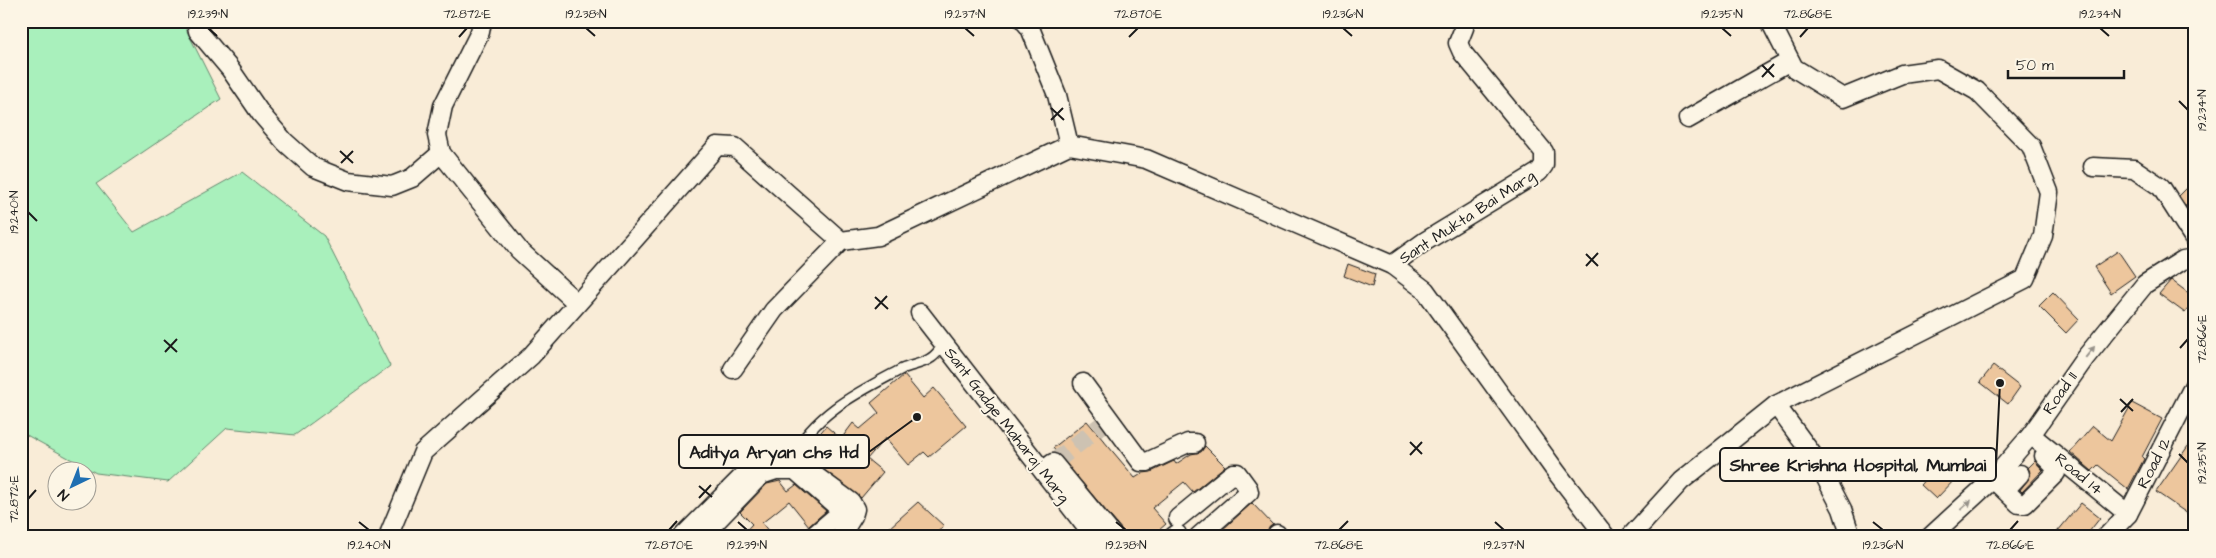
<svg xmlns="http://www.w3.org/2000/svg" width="2216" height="558" viewBox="0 0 2216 558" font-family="'Architects Daughter',sans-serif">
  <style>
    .green { fill: #a9f0bc; stroke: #62866c }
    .building { fill: #edc69d; stroke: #1c1c1c }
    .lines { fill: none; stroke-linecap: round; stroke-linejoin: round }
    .minor-tunnel { stroke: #cdc2b2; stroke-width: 18; stroke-dasharray: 18 9; stroke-linecap: butt }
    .service-casing { stroke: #1c1c1c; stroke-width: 12 }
    .minor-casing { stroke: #1c1c1c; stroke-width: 21 }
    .service { stroke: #fcf5e5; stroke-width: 9 }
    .minor { stroke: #fcf5e5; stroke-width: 18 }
    .oneway { fill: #97938b }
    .ticks { fill: none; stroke: #1c1c1c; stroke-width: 2 }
    .labels { text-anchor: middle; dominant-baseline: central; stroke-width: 4; stroke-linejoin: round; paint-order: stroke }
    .street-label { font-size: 16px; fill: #1c1c1c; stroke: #fcf5e5 }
    .leader { fill: none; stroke: #1c1c1c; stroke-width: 2 }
    .callout-dot { fill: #1c1c1c; stroke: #fcf5e5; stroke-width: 2 }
    .callout { fill: #fcf5e5; stroke: #1c1c1c; stroke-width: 2 }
    .callout-label { font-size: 18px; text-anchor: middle; font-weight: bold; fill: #1c1c1c }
    .neatline { fill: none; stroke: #1c1c1c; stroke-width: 2 }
    .ticks-label { font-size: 12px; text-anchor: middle; fill: #1c1c1c }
  </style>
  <rect width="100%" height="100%" fill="#f9ecd7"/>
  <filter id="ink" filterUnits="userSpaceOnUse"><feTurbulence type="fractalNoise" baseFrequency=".02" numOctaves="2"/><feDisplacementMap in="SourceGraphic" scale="10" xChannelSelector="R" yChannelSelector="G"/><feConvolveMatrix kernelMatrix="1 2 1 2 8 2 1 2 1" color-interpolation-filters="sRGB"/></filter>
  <g filter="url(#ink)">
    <polygon class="green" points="21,21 182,21 221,99 96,184 134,232 242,172 324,236 390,366 295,435 227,428 168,482 96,473 21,432"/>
    <g class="building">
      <polygon points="2195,180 2195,220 2179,196"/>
      <polygon points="2118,251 2135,276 2111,293 2094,267"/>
      <polygon points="1348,264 1375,274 1372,287 1344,276"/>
      <polygon points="2171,280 2195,298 2185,313 2159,294"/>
      <polygon points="2053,292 2079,319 2066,333 2039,306"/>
      <polygon points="1993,366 2020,387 2008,404 1980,382"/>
      <polygon points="904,375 923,398 934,388 966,426 929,457 924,452 908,465 885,438 867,459 883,472 861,498 803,454 826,426 841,439 853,423 860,429 879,413 871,403"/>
      <polygon points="2132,403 2162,419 2142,457 2144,459 2128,489 2098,465 2092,471 2070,452 2093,426 2111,441"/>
      <polygon points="1087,421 1135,478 1143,473 1151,472 1174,461 1176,464 1191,454 1201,452 1205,446 1225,466 1193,492 1184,482 1152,508 1166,524 1151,537 1124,537 1122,530 1053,448"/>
      <polygon points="2195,436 2195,504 2188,514 2156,492"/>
      <polygon points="1943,460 1959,475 1936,499 1921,485"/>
      <polygon points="2035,461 2043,470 2022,492 2020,490 2030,477 2028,468"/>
      <polygon points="780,481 788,491 796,485 826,511 809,526 789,501 762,523 773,537 740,537 752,524 740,512 767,484"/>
      <polygon points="918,502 944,526 932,537 879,537"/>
      <polygon points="1252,503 1273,525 1266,535 1264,537 1225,537 1221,531"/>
      <polygon points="2081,503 2100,518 2085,537 2053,537"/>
    </g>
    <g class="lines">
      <polyline class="minor-tunnel" points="1053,463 1103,424"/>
      <defs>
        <path id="service" d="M 791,458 C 816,412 857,393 902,369 C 911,365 923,364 931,358 C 936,355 940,349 944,344"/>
        <g id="minor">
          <polyline points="196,21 198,31 230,69 261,114 285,142 313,167 348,181 392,186 412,178 441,153"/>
          <polyline points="482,21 480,32 443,106 437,135 441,153 519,250 577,303"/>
          <polyline points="1024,21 1030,28 1057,95 1069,145"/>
          <polyline points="1688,119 1790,61"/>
          <polyline points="2093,167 2134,169 2161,187 2195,240"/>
          <polyline points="1392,265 1424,242 1539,172 1544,165 1544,152 1462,52 1458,43 1464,28 1460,21"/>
          <polyline points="920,313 1094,537"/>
          <polyline points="733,369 774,310 841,241"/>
          <polyline points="1083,383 1141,462 1147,462 1188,443 1195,443"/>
          <polyline points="1776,405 1817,461 1842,509 1851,537"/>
          <polyline points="2031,435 2128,514"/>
          <polyline points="1043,471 1053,463 1114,537"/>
          <polyline points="1993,479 2019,504 2025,504 2056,473 2056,468 2044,456"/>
          <polyline points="2005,490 2020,474"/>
          <polyline points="1178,518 1228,477 1233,473 1237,473 1248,488 1249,492 1198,537"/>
          <polyline points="392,537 390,532 423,452 531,356 717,146 735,147 841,241 878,236 1069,145 1146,159 1392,265 1425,290 1557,473 1606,537"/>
          <polyline points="682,537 751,468 781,457 791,458 851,502 855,509 853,516 840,537"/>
          <polyline points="701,537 761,475 776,470 795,470 841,510 839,514 812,537"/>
          <polyline points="1173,537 1177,534"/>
          <polyline points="1276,537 1277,534"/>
          <polyline points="1630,537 1681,481 1776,405 2025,279 2043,236 2049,192 2031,146 1977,91 1938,69 1902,74 1843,98 1794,68 1770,21"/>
          <polyline points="1930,537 1993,479 2031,435 2085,358 2145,284 2183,260 2195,258"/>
          <polyline points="2106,537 2128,514 2195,383"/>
        </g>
      </defs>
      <use href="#service" class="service-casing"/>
      <use href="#minor" class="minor-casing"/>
      <use href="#service" class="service"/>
      <use href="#minor" class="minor"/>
    </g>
    <defs><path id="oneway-solid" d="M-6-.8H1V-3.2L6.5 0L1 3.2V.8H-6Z" transform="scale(1.25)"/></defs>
    <g class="oneway">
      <use href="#oneway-solid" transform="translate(2090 352) rotate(-51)"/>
      <use href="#oneway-solid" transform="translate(1966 505) rotate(-42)"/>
    </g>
  </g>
  <path class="ticks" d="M 208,28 L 217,36M 586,28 L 595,36M 965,28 L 974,36M 1343,28 L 1352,36M 1722,28 L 1731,36M 2100,28 L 2109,36M 459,37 L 467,28M 1129,37 L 1138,28M 1800,37 L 1808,28M 1762,65 L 1774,77M 1762,77 L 1774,64M 2179,101 L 2188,110M 1051,108 L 1064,120M 1051,120 L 1063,108M 340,151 L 353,163M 341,163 L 353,151M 28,212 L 37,221M 1586,254 L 1598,266M 1586,266 L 1598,253M 875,297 L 888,309M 875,309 L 887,296M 164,340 L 177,352M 2180,348 L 2188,339M 165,352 L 177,339M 2120,399 L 2133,411M 2121,412 L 2133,399M 1410,442 L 1422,454M 2179,454 L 2188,463M 1410,455 L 1422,442M 699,486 L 712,497M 699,498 L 711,485M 28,499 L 36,490M 359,522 L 369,530M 738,522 L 747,530M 1116,522 L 1126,530M 1495,522 L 1504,530M 1873,522 L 1883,530M 669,530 L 677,521M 1339,530 L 1348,521M 2010,530 L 2018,521"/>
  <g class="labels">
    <g class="street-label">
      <text transform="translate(1467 217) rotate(-33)">Sant Mukta Bai Marg</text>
      <text transform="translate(2060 393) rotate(-55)">Road 11</text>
      <text transform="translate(1007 425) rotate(52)">Sant Gadge Maharaj Marg</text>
      <text transform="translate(2154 463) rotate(-63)">Road 12</text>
      <text transform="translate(2079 474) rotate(39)">Road 14</text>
    </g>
  </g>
  <path class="leader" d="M917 417L869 452M2000 383L1996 465"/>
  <g class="callout-dot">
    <circle cx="917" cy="417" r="5"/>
    <circle cx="2000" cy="383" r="5"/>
  </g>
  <g class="callout">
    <rect x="679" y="435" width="190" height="33" rx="5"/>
    <rect x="1720" y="448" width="276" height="33" rx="5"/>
  </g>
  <g class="callout-label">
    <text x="774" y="458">Aditya Aryan chs ltd</text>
    <text x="1858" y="471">Shree Krishna Hospital, Mumbai</text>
  </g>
  <rect width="2216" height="558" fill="none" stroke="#fcf5e5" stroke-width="55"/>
  <g transform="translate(72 486) rotate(223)"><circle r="24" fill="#fcf5e5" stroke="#a29e95"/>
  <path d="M0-4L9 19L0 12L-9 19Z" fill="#1f6fb2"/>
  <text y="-8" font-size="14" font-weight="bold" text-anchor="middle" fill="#1c1c1c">N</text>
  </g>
  <path d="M2008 70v8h116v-8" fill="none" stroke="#1c1c1c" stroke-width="2.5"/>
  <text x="2016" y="70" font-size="15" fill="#1c1c1c" stroke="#fcf5e5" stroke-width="4" paint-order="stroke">50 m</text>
  <rect x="28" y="28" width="2160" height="502" class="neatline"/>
  <g class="ticks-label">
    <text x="208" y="18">19.239°N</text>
    <text x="467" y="18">72.872°E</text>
    <text x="586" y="18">19.238°N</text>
    <text x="965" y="18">19.237°N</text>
    <text x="1138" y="18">72.870°E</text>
    <text x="1343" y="18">19.236°N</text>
    <text x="1722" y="18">19.235°N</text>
    <text x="1808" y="18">72.868°E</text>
    <text x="2100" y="18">19.234°N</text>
    <text transform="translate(2202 110) rotate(-90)" y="4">19.234°N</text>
    <text transform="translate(14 212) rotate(-90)" y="4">19.240°N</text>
    <text transform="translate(2202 339) rotate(-90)" y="4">72.866°E</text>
    <text transform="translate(2202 463) rotate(-90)" y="4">19.235°N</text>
    <text transform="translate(14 499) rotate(-90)" y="4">72.872°E</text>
    <text x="369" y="549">19.240°N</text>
    <text x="669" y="549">72.870°E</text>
    <text x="747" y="549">19.239°N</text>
    <text x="1126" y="549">19.238°N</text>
    <text x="1339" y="549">72.868°E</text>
    <text x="1504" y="549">19.237°N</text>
    <text x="1883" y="549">19.236°N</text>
    <text x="2010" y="549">72.866°E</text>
  </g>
</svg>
